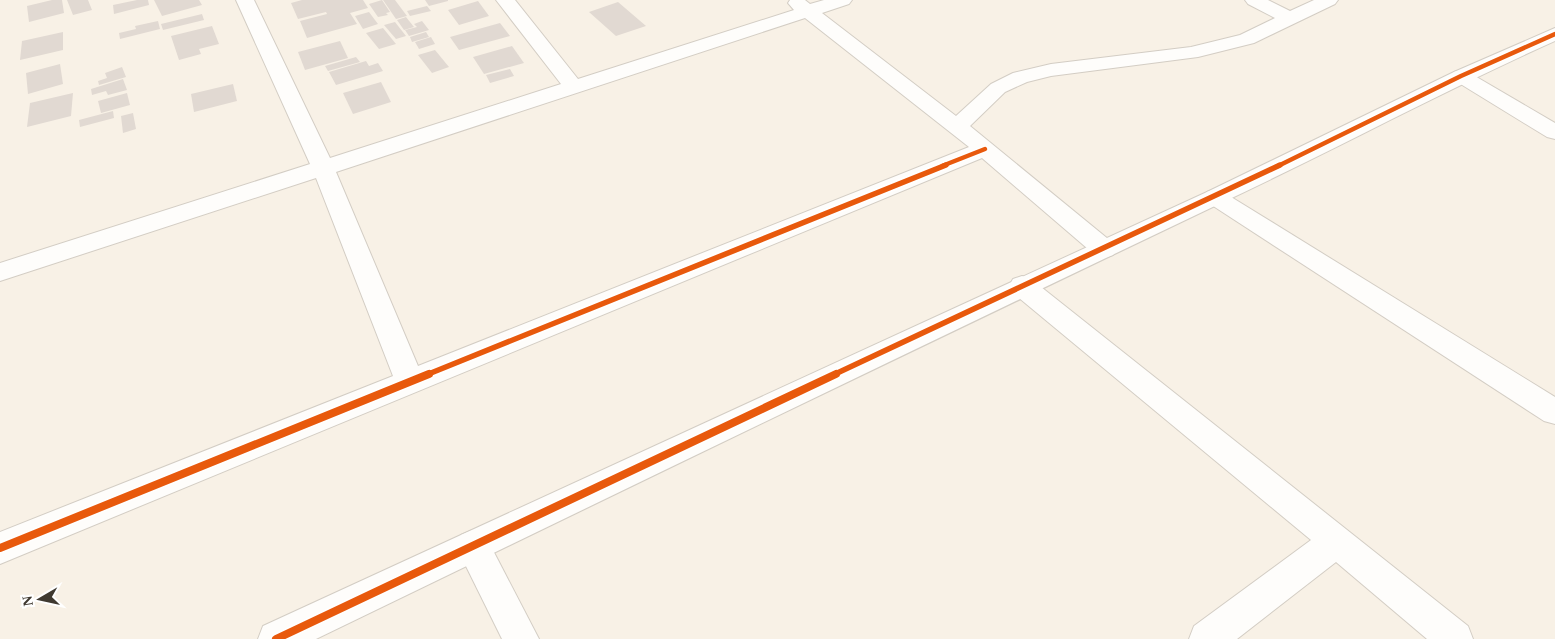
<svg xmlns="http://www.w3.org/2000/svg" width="1555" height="639" viewBox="0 0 1555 639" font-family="Georgia,serif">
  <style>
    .building { fill: #e1d9d2 }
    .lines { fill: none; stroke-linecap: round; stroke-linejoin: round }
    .minor-casing { stroke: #d3cdc4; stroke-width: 2 }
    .tertiary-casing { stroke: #d3cdc4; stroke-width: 2 }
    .minor { fill: #fefdfb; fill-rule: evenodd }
    .tertiary { fill: #fefdfb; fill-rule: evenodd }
    .cycleway-far2-casing { stroke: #fff; stroke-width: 7 }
    .cycleway-far1-casing { stroke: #fff; stroke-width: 9 }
    .cycleway-casing { stroke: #fff; stroke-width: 11 }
    .cycleway-far2 { stroke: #e8590c; stroke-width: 4.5 }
    .cycleway-far1 { stroke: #e8590c; stroke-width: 5.5 }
    .cycleway { stroke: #e8590c; stroke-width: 8 }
  </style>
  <rect width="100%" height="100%" fill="#f8f1e6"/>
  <g class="building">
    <polygon points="52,0 62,0 64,13 29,22 27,6"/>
    <polygon points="67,0 88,0 92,10 73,15"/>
    <polygon points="137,0 148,0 149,5 114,14 113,5"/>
    <polygon points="154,0 199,0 202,5 162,16"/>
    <polygon points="302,0 363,0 368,8 350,13 357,24 307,38 300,21 327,14 326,12 298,19 291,3"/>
    <polygon points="382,0 390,12 386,13 388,15 378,17 369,4"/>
    <polygon points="383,0 395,0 407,16 396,19"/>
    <polygon points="425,0 448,0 448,1 429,6"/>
    <polygon points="478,1 489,16 459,25 448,10"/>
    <polygon points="618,2 646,26 616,36 589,12"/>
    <polygon points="427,6 431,11 410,16 407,11"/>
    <polygon points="369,12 378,24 363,29 355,16"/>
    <polygon points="202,14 204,20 163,30 161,24"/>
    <polygon points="406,17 414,27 404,30 397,20"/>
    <polygon points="158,21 160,29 120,39 119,33 136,29 135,26"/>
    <polygon points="422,21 429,30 409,36 405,30 417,27 414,24"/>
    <polygon points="395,22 406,36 396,39 384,25"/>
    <polygon points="500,23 510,36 459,50 450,37"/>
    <polygon points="212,26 219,44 199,49 201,54 179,60 171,36"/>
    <polygon points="383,28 396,44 379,49 366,33"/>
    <polygon points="63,32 63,50 20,60 22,41"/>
    <polygon points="426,32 429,37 412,42 410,37"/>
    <polygon points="431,37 435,44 419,49 415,42"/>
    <polygon points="340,41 348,58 305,70 298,52"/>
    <polygon points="512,46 524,63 484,74 473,57"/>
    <polygon points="435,50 449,67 432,73 418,55"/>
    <polygon points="356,57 360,62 328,71 325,66"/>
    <polygon points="366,61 369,66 378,63 383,71 336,85 329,72"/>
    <polygon points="60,64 63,84 28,94 26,73"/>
    <polygon points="122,67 126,77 99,85 98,81 107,78 105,73"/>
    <polygon points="510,69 514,76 490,83 486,75"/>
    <polygon points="123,79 127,90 108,95 106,91 92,95 91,89"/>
    <polygon points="381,82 391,102 353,114 343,93"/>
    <polygon points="233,84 237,101 194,112 191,94"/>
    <polygon points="73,93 71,116 27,127 30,103"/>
    <polygon points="127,93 130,105 101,113 98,101"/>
    <polygon points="113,111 114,118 80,127 79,120"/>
    <polygon points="133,113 136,129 123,133 121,116"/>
  </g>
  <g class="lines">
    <defs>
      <g id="minor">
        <path d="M 236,0 L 254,0 L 330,158 L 561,84 L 496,0 L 515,0 L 578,79 L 794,10 L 788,3 L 790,0 L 805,0 L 810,4 L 824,0 L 852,0 L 849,4 L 822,13 L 956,116 L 991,84 L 1013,73 L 1051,64 L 1191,47 L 1240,35 L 1275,18 L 1248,4 L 1245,0 L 1268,0 L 1290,11 L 1314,0 L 1338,0 L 1335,4 L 1254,43 L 1198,57 L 1051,76 L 1027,82 L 1005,92 L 970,126 L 1113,243 L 1117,249 L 1113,255 L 1104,258 L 1095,255 L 982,158 L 0,564 L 0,532 L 393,376 L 316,178 L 0,281 L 0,263 L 310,164 ZM 805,18 L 969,147 L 418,366 L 336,172 Z"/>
        <polygon points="1461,70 1468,72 1555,123 1555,139 1547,137 1454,80 1451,76 1454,72"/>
        <polygon points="1215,189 1223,192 1555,397 1555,424 1544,421 1207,202 1203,197 1207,192"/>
        <polygon points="1022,276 1031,279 1468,626 1473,639 1427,639 1336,562 1237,639 1189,639 1194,626 1311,540 1013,293 1009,286 1013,279"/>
        <polygon points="473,530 485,535 539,639 502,639 456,546 461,535"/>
      </g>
      <path id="tertiary" d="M 1555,28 L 1555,41 C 1441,92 1332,151 1219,204 C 917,348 617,493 316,639 L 258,639 L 263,626 L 1207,192 L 1454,72 Z"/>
    </defs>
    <use href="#minor" class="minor-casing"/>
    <use href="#tertiary" class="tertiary-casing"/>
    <use href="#minor" class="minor"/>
    <use href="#tertiary" class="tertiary"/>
    <defs>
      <g id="cycleway-far2">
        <polyline points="942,166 985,149"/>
        <polyline points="1278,166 1461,76 1555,34"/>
      </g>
      <g id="cycleway-far1">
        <polyline points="426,375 946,165"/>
        <polyline points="833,375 1280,165"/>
      </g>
      <g id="cycleway">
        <polyline points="0,548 429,374"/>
        <polyline points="276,639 836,374"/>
      </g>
    </defs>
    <use href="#cycleway-far2" class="cycleway-far2-casing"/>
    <use href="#cycleway-far1" class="cycleway-far1-casing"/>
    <use href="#cycleway" class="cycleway-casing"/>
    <use href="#cycleway-far2" class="cycleway-far2"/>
    <use href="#cycleway-far1" class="cycleway-far1"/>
    <use href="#cycleway" class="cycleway"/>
  </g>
  <g transform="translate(40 599) rotate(261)" stroke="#ffffff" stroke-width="4" paint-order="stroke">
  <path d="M0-4L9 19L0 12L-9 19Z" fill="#3f3930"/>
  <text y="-8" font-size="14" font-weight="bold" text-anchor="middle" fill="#3f3930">N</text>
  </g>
</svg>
